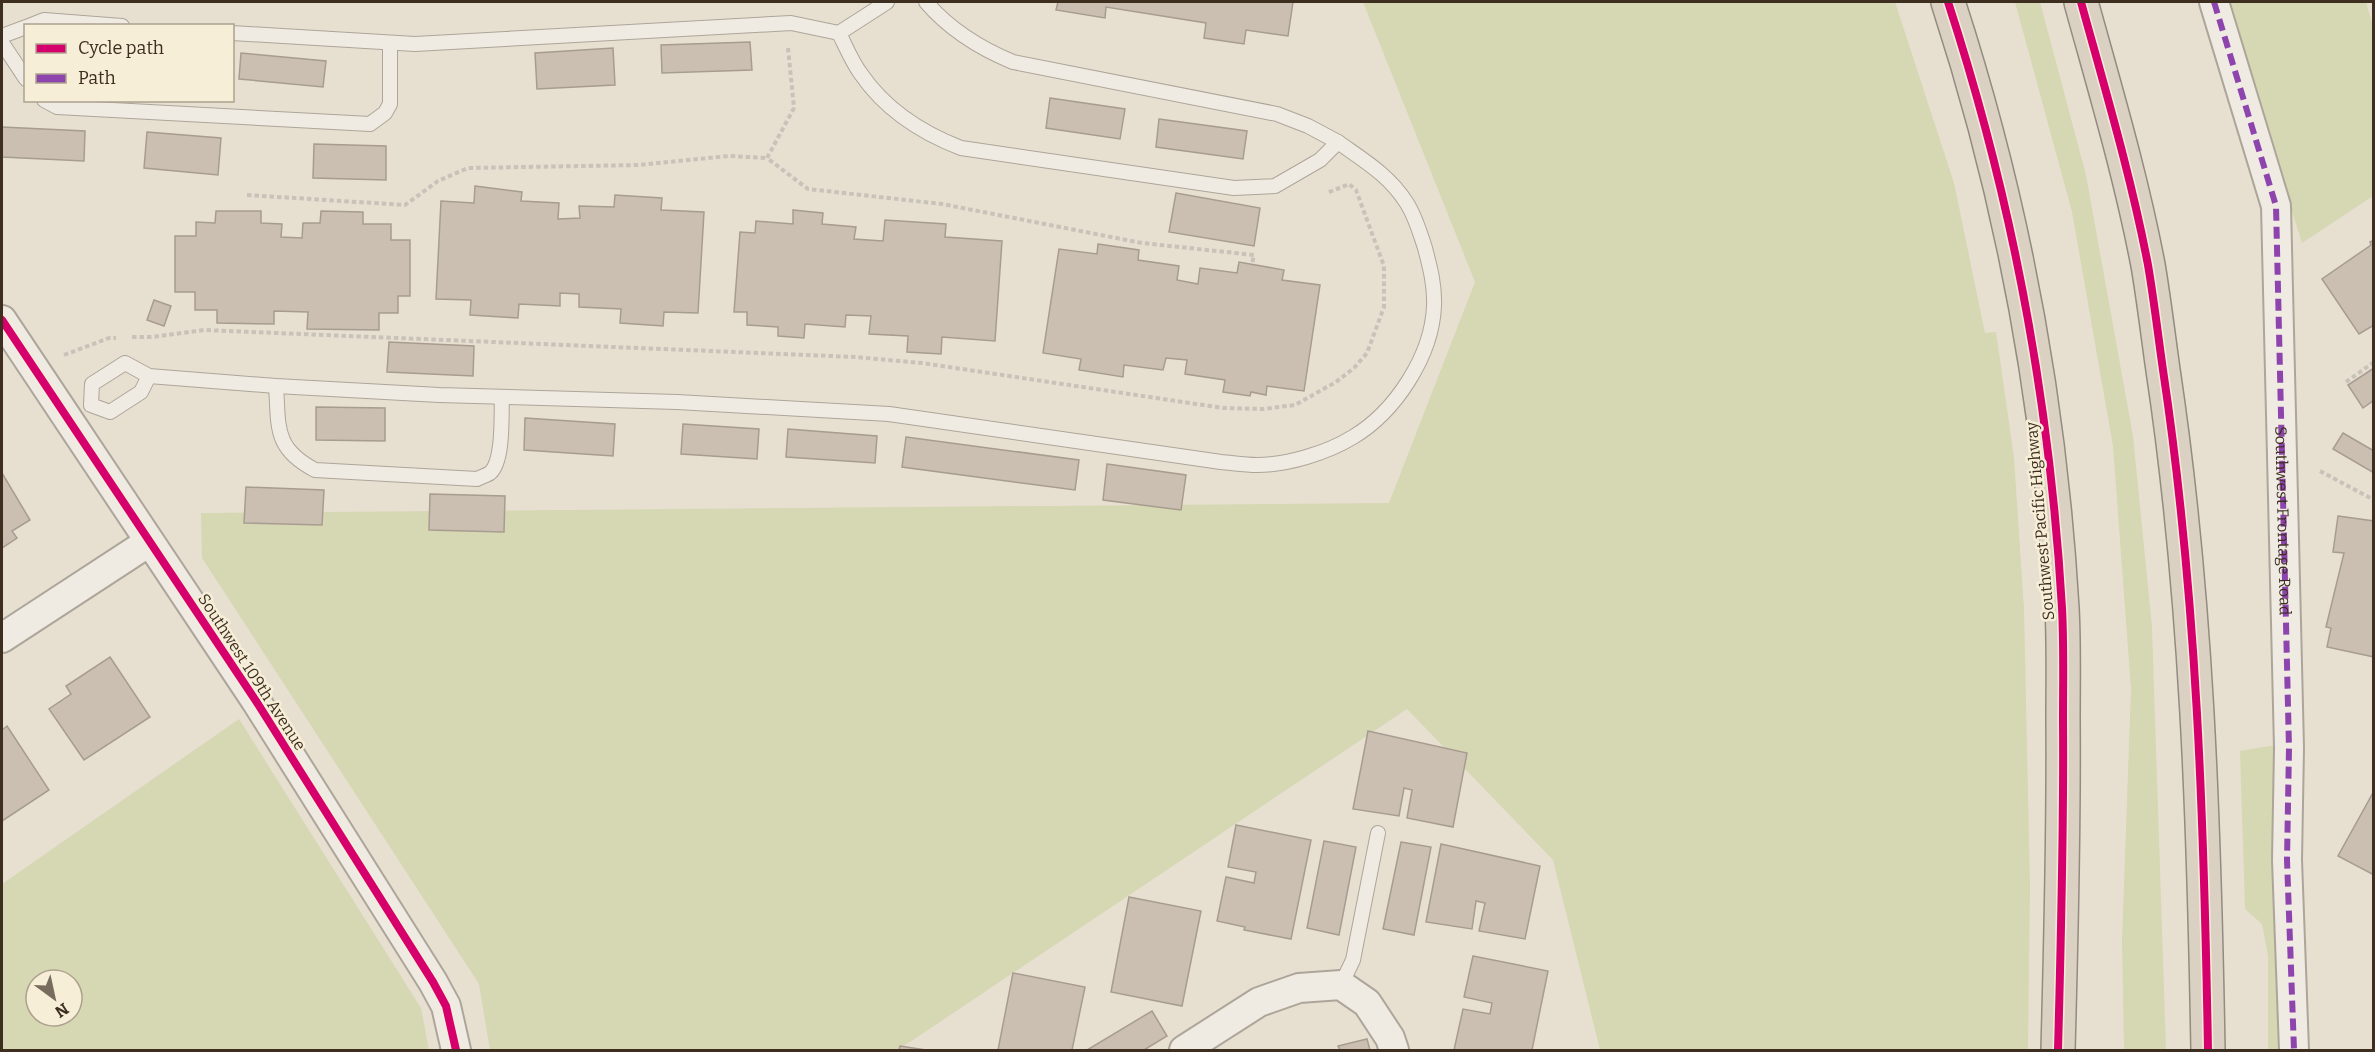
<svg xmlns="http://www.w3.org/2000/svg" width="2375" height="1052" viewBox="0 0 2375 1052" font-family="Bitter,serif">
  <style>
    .green { fill: #d6d7b3; fill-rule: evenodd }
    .building { fill: #cbbfb2; stroke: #a89c90; stroke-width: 1.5 }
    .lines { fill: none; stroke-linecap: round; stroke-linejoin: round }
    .lane-casing { stroke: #ada599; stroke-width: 16 }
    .street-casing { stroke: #ada599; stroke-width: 32 }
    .highway-casing { stroke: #928b80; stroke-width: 36 }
    .path { stroke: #c8c2b9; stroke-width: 4; stroke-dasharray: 4.5 3; stroke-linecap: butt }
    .lane { stroke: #efebe3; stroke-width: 14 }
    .street { stroke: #efebe3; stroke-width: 28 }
    .highway { stroke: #dad1c2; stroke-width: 33 }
    .quiet { stroke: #8e44ad; stroke-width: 6; stroke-dasharray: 12 6; stroke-linecap: butt }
    .cycleway-casing { stroke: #f7eed8; stroke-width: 11 }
    .cycleway { stroke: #d6006c; stroke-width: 8 }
    .labels { text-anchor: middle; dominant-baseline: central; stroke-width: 5; stroke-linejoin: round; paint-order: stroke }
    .street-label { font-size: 16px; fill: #3d2e20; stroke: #f7eed8 }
  </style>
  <rect width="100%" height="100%" fill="#e7e0d1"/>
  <g class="green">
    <polygon points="1363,2 1895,2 1954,183 1985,333 1996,332 2014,458 2024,609 2030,885 2028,1050 1600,1050 1553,860 1407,709 898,1050 490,1050 479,984 202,558 201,513 1389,503 1475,282"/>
    <polygon points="2015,2 2040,2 2086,175 2133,436 2152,627 2166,1050 2124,1050 2122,940 2131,689 2113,446 2072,212"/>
    <polygon points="2225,2 2366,2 2374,29 2373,196 2302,243"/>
    <path d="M 239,719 L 421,1008 L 429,1050 L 2,1050 L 2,884 ZM 36,980 L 72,980 L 72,1016 L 36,1016 Z"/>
    <polygon points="2281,744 2277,938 2278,1050 2268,1050 2268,956 2262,924 2245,909 2240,751"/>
  </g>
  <g class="building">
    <polygon points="1058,2 1293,2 1288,36 1246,30 1244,44 1204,38 1206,23 1106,7 1105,18 1056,10"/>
    <polygon points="750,42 752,70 662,73 661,45"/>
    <polygon points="613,48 615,85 537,89 535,53"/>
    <polygon points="241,53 326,61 323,87 239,79"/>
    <polygon points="1050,98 1125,109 1120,139 1046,128"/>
    <polygon points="1159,119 1247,131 1243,159 1156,147"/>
    <polygon points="2,127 85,131 84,161 2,157"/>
    <polygon points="147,132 221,138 218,175 144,168"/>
    <polygon points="314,144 386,146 386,180 313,178"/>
    <polygon points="475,186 522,192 521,201 559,203 558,219 580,218 579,206 614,207 615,195 662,198 661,210 704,212 698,313 664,312 663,326 620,323 621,309 579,307 579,294 560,293 560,306 519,304 518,318 470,315 471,300 436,299 441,201 474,203"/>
    <polygon points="1176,193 1260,208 1254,246 1169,232"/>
    <polygon points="793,210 823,213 822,224 856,227 854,239 883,241 885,220 946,224 945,237 1002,241 995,341 942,337 941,354 907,352 908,336 869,334 871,316 846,315 845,327 805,324 804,338 778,336 778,327 747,325 747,312 734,312 740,232 755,233 756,221 793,224"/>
    <polygon points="216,211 261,211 261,223 282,224 281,237 302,238 303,223 320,223 321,211 363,212 363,224 391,224 391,240 410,240 410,296 398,296 398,313 379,313 379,330 307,329 308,312 274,311 274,324 217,323 217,310 195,310 195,292 175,292 175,236 196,236 196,222 215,223"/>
    <polygon points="2374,240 2374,325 2359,334 2322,279 2371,245 2370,242"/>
    <polygon points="1098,244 1139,250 1138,260 1179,266 1177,280 1198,284 1200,268 1237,273 1239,262 1284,270 1282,280 1320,285 1304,391 1267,386 1266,395 1251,392 1250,396 1223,392 1225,380 1185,374 1187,360 1166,358 1163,370 1124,365 1123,377 1079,370 1081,359 1043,353 1059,249 1097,254"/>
    <polygon points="154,300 171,306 164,326 147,320"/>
    <polygon points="389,342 474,346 473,376 387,372"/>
    <polygon points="2374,368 2374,400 2363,408 2348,385"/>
    <polygon points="316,407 385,408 385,441 316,440"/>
    <polygon points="525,418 615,424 613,456 524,450"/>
    <polygon points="683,424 759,429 757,459 681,454"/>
    <polygon points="788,429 877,436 875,463 786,457"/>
    <polygon points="2343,433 2374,451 2374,473 2333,449"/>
    <polygon points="906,437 1079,460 1075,490 902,467"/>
    <polygon points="1107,464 1186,475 1181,510 1103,500"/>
    <polygon points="2,473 30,520 12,531 17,538 2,548"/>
    <polygon points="246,487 324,490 322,525 244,523"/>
    <polygon points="430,494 505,496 504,532 429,530"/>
    <polygon points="2338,516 2374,521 2374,657 2327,647 2331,628 2326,627 2344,553 2333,552"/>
    <polygon points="110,657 150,717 84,760 49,709 71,694 66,686"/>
    <polygon points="7,726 49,790 2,821 2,730"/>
    <polygon points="1368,731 1467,753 1453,827 1407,818 1412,790 1404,788 1399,816 1353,809"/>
    <polygon points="2374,791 2374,875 2338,856"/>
    <polygon points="1236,825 1311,840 1291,939 1244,930 1245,927 1217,921 1226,877 1254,883 1256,872 1228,867"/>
    <polygon points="1324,841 1356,847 1339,935 1307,928"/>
    <polygon points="1401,842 1431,847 1414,935 1383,929"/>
    <polygon points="1441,844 1540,866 1525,939 1479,931 1485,903 1476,901 1472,929 1426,922"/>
    <polygon points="1129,897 1201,911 1182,1006 1111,992"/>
    <polygon points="1473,956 1548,971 1532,1050 1454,1050 1463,1009 1490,1014 1492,1003 1464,997"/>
    <polygon points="1013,973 1085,987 1072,1050 998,1050"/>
    <polygon points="1152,1011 1167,1036 1144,1050 1087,1050"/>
    <polygon points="1367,1039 1370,1050 1340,1050 1338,1046"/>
    <polygon points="900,1046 926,1050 899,1050"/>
  </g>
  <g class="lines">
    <defs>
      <g id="lane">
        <path d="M 926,2 C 950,30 979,48 1013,62 L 1277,114 L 1308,126 L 1338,142"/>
        <polyline points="29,26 44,20 122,26"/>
        <polyline points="232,33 415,44 791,23 839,33 887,2"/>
        <polyline points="2,36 26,27"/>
        <polyline points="2,43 26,79"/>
        <polyline points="44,100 57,107 370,124 385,113 390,104 390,43"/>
        <path d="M 149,376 L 141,392 L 110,412 L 91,405 L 92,384 L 125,363 L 149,376 L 276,386 L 439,395 L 677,402 L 889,414 L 1221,462 C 1233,463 1245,465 1257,465 C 1287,465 1327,453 1353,437 C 1395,412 1432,356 1434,306 C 1435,286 1430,267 1425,248 C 1420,233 1415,215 1406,202 C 1389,175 1363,160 1338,142 L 1320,160 L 1275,186 L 1234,188 L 961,148 C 922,133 885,109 861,74 C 852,62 846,47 839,33"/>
        <path d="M 276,386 C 279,426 273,448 315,470 L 477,479 C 481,477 487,475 490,473 C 504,461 501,415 502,397"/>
        <polyline points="1341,985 1353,960 1378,833"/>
      </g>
      <g id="street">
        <path id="s1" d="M 2214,2 L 2276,206 L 2289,748 L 2287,860 L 2294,1050"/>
        <polyline points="2,320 256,701 433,982 446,1006 456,1050"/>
        <polyline points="2,638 149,542"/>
        <polyline points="1184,1050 1259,1002 1299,988 1341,985 1367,1003 1390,1038 1394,1050"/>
      </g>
      <g id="highway">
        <path d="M 1948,2 C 2012,198 2050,402 2062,608 C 2064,645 2063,683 2063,720 C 2064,830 2061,940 2058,1050"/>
        <path d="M 2081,2 C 2105,89 2131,176 2148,265 C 2154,300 2158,335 2163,370 C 2197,596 2204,823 2208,1050"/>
      </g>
    </defs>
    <use href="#lane" class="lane-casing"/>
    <use href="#street" class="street-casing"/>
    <use href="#highway" class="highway-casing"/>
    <g class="path">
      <polyline points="788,48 794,108 767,158 808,189 942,204 1142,243 1254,255 1252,264"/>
      <polyline points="247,195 405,205 438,181 468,168 639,165 729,156 767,158"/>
      <polyline points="132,337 152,337 204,330 855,357 922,363 1223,408 1263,409 1295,405 1336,382 1354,368 1367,353 1384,307 1384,266 1356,190 1349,184 1327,193"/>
      <polyline points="64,355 109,338 116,338"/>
      <polyline points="2346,382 2374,362"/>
      <polyline points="2320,471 2374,500"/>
    </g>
    <use href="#lane" class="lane"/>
    <use href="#street" class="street"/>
    <use href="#highway" class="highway"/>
    <polyline class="quiet" points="2214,2 2276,206 2289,748 2287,860 2294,1050"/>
    <defs>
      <g id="cycleway">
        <path d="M 1948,2 C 2012,198 2050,402 2062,608 C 2064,645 2063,683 2063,720 C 2064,830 2061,940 2058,1050"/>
        <path d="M 2081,2 C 2105,89 2131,176 2148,265 C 2154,300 2158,335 2163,370 C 2197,596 2204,823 2208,1050"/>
        <polyline points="2,320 256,701 433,982 446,1006 456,1050"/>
      </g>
    </defs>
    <use href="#cycleway" class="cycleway-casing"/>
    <use href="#cycleway" class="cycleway"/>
  </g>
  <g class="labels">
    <g class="street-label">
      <text transform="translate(2040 521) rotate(-95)">Southwest Pacific Highway</text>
      <text stroke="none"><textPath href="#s1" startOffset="528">Southwest Frontage Road</textPath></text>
      <text transform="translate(252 672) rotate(57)">Southwest 109th Avenue</text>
    </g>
  </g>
  <rect width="2375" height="1052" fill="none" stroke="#3d2e20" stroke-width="6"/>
  <rect x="24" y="24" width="210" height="78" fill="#f7eed8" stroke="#ada18e" stroke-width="1.5"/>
  <rect x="36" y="44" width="30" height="9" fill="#d6006c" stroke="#ada18e" stroke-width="1.5"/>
  <text x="78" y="54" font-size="18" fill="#3d2e20">Cycle path</text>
  <rect x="36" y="74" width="30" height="9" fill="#8e44ad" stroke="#ada18e" stroke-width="1.5"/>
  <text x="78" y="84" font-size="18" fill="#3d2e20">Path</text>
  <g transform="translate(54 998) rotate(147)"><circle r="28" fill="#f7eed8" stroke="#ada18e" stroke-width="1.5"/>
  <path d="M0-4.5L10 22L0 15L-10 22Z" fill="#786c5e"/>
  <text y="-9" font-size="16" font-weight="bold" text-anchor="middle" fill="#3d2e20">N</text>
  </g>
</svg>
